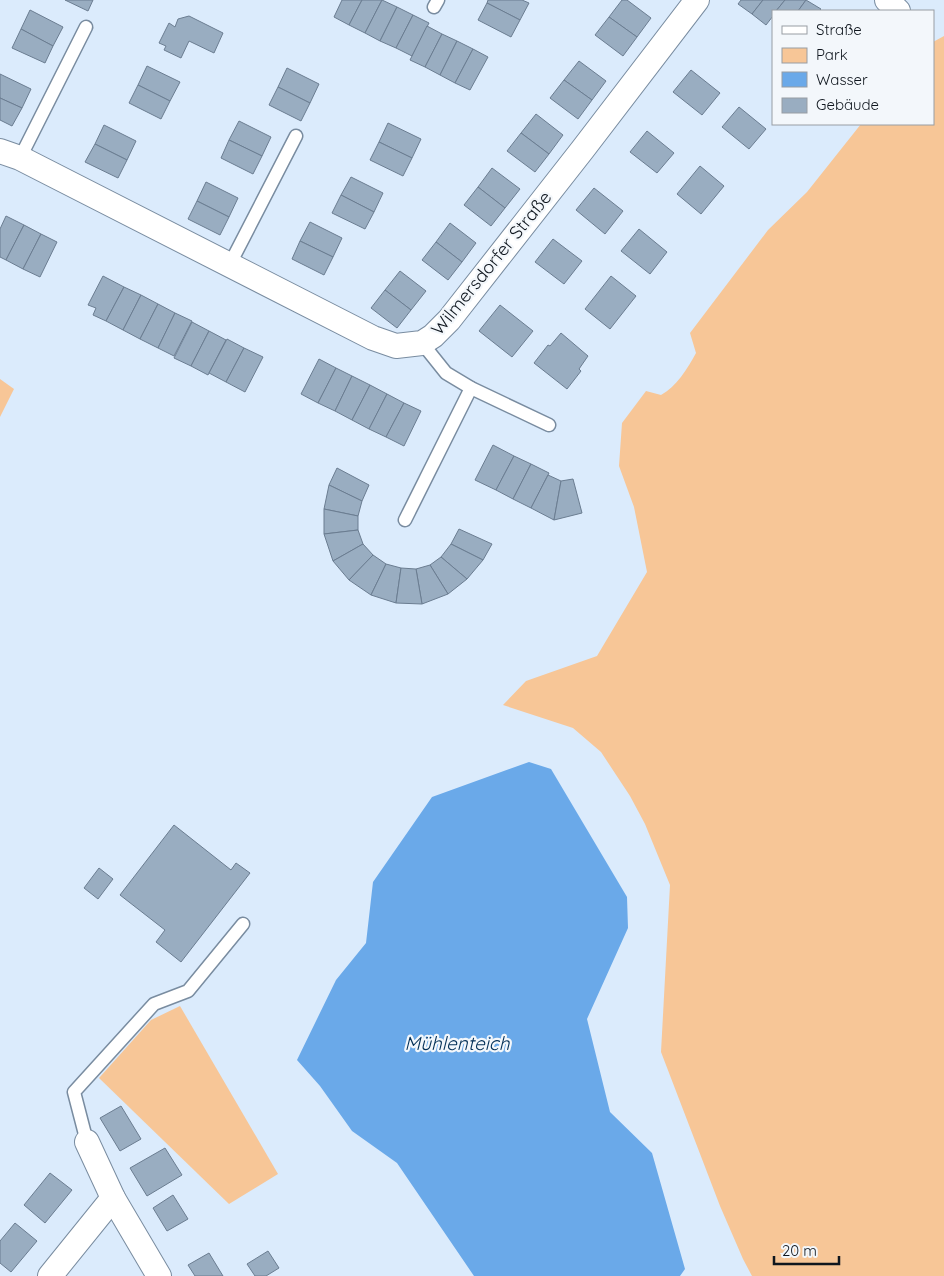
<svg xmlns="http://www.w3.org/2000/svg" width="944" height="1276" viewBox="0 0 944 1276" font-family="Quicksand,sans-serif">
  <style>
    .green { fill: #f7c697 }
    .water { fill: #6aa9e9 }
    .building { fill: #99adc1; stroke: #6b7d91 }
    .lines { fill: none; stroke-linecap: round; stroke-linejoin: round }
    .service-casing { stroke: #798ca0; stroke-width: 15 }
    .minor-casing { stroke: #798ca0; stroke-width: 26 }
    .service { stroke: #fff; stroke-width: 12 }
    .minor { stroke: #fff; stroke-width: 24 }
    .labels { text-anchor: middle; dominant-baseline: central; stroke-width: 4.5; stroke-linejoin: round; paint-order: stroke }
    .street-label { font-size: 18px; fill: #0f161e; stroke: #f3f7fb }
    .water-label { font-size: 19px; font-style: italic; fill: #002e56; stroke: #f3f7fb }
  </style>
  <rect width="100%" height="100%" fill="#dbebfc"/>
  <g class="green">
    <path d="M 944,36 L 944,1276 L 752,1276 L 743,1259 L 720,1206 L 661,1052 L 670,885 L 645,824 L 630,796 L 601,752 L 573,728 L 503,705 L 526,681 L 597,656 L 647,572 L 634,507 L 619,466 L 622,423 L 646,391 L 661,395 C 676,387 688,368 696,353 L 690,333 L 768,230 L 807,192 L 861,124 L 933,124 L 933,42 Z"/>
    <polygon points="0,379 14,389 0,417"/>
    <polygon points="180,1006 278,1174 229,1204 99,1078 151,1020"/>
  </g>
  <polygon class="water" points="529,762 551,769 627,897 628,928 587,1019 610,1112 652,1153 685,1269 680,1276 474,1276 397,1163 352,1131 320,1086 297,1060 336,980 366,943 373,882 432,797"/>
  <g class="building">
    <polygon points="65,0 93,0 88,11"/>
    <polygon points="342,0 362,0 349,25 334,17"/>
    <polygon points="362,0 382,0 365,33 349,25"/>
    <polygon points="382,0 397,7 380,41 365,33"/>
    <polygon points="488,0 522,0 529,3 520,20 487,3"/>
    <polygon points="622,0 627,0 651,18 637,37 609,17"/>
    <polygon points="741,0 763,0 752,14 738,4"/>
    <polygon points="763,0 785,0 776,11 773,11 773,16 766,25 752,14"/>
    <polygon points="785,0 806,0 798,11 776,11"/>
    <polygon points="806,0 821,9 819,11 798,11"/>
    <polygon points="487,3 520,20 511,37 478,20"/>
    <polygon points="397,7 413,15 396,48 380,41"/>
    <polygon points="30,10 63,27 53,46 21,29"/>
    <polygon points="413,15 429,23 412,56 396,48"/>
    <polygon points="189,16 223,33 214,53 189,41 181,58 164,50 166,46 159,43 169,23 175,27 178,19"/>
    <polygon points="609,17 637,37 623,56 595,35"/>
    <polygon points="427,26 442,34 425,67 410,60"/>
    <polygon points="21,29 53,46 45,63 12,48"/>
    <polygon points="442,34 457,41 440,75 425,67"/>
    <polygon points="457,41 473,49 455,83 440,75"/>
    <polygon points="473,49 488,57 470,90 455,83"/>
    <polygon points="579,61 606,81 592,100 564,80"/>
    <polygon points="147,66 180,82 170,101 138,85"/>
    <polygon points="287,68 319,84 310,103 278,87"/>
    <polygon points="691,70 720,93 702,115 673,92"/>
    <polygon points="0,74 31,89 22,108 0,98"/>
    <polygon points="564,80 592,100 578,119 550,98"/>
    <polygon points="138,85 170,101 161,119 129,103"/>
    <polygon points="278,87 310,103 301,121 269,105"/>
    <polygon points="0,98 22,108 12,126 0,120"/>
    <polygon points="739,107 766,129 749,149 722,127"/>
    <polygon points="536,114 563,135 549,154 521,133"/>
    <polygon points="239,121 271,137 262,156 229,140"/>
    <polygon points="388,123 421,139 412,158 379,142"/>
    <polygon points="104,125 136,141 127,160 95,144"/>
    <polygon points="647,131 674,153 657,173 630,152"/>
    <polygon points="521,133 549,154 535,172 507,151"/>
    <polygon points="229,140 262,156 253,174 221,158"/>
    <polygon points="379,142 412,158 403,176 370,160"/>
    <polygon points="95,144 127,160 118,178 85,162"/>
    <polygon points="700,166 724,186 701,214 677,194"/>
    <polygon points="492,168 520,189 505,208 478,187"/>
    <polygon points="351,177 383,193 374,212 341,195"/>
    <polygon points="206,182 238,198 229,217 197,201"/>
    <polygon points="478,187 505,208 491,226 464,205"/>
    <polygon points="594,188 623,211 605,234 576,210"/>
    <polygon points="341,195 374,212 365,229 332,213"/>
    <polygon points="197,201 229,217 220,235 188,219"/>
    <polygon points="6,216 24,225 6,260 0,257 0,229"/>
    <polygon points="310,222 342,238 333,257 300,241"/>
    <polygon points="450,223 476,243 462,262 436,242"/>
    <polygon points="24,225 41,234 23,269 6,260"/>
    <polygon points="639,229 667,252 650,274 621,251"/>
    <polygon points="41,234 57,242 40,277 23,269"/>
    <polygon points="553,239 582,261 564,284 535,262"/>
    <polygon points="300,241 333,257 324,275 292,259"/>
    <polygon points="436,242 462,262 448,280 422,260"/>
    <polygon points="400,271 426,291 411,310 385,290"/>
    <polygon points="103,276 124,287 106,321 93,315 96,308 88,305"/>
    <polygon points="611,276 636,296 610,329 585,309"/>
    <polygon points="124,287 141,295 123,330 106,321"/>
    <polygon points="385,290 411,310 397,328 371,308"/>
    <polygon points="141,295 158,304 140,339 123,330"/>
    <polygon points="158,304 175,313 158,348 140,339"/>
    <polygon points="500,305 533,331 512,357 479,331"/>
    <polygon points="175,313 192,321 174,356 158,348"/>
    <polygon points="192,322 209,331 191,366 174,358"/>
    <polygon points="209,331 226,340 208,375 191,366"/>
    <polygon points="561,333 588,356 579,369 581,371 567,389 534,363 548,345 550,346"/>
    <polygon points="227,339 244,348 226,382 209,373"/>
    <polygon points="244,348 263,357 245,392 226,382"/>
    <polygon points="319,359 336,368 318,403 301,394"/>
    <polygon points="336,368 352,376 335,411 318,403"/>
    <polygon points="352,376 370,385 352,420 335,411"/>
    <polygon points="370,385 387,394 369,429 352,420"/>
    <polygon points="387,394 404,403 386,437 369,429"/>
    <polygon points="404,403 421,411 404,446 386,437"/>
    <polygon points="493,445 514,456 496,490 475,480"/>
    <polygon points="514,456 531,464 513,499 496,490"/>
    <polygon points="531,464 549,473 531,508 513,499"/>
    <polygon points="337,468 369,485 362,501 329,485"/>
    <polygon points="548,475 561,481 554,520 531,508"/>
    <polygon points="573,479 582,513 554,520 561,481"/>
    <polygon points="329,485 362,501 358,516 324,509"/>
    <polygon points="324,509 358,516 358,530 324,534"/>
    <polygon points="459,529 492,544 483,560 451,544"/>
    <polygon points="358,530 363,544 333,561 324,534"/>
    <polygon points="363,544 373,555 349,580 333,561"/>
    <polygon points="451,544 483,560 467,579 441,557"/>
    <polygon points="373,555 386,564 371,595 349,580"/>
    <polygon points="441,557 467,579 448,594 430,565"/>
    <polygon points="386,564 401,568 396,603 371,595"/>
    <polygon points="430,565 448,594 422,604 416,569"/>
    <polygon points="401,568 416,569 422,604 396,603"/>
    <polygon points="174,825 231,870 236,863 250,873 181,962 156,942 165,930 120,895"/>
    <polygon points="99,868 113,879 98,899 84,888"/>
    <polygon points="121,1106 141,1139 120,1151 100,1118"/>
    <polygon points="165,1148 182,1175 147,1196 130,1168"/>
    <polygon points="50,1173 72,1190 45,1223 24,1205"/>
    <polygon points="173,1195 188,1219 167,1231 153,1208"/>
    <polygon points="15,1223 37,1241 11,1272 0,1263 0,1241"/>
    <polygon points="268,1251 279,1268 266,1276 255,1276 247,1264"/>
    <polygon points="209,1253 223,1276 195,1276 188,1265"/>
  </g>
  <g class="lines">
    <defs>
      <g id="service">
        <polyline points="434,7 438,0"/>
        <polyline points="20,158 86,27"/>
        <polyline points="230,264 296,136"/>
        <polyline points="422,343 446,373 471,388 549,425"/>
        <polyline points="405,520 471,388"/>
        <polyline points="87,1142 74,1092 154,1004 188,991 243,924"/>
      </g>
      <g id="minor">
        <polyline points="887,0 898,11"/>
        <polyline points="0,151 20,158 373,338 396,346 422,343 433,336 449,320 583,149 697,0"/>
        <polyline points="87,1142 113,1198 159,1276"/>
        <polyline points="50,1276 113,1198"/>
      </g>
    </defs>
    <use href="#service" class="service-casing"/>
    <use href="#minor" class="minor-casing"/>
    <use href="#service" class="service"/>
    <use href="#minor" class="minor"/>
  </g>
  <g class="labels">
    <g class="street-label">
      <text transform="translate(491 263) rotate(-51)">Wilmersdorfer Straße</text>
    </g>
    <g class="water-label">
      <text x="457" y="1043">Mühlenteich</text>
    </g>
  </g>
  <rect x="772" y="10" width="162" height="115" fill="#f3f7fb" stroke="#989da3"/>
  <rect x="782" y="26" width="25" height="8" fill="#ffffff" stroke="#989da3"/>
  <text x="816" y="35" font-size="15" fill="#0f161e">Straße</text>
  <rect x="782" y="48" width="25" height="15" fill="#f7c697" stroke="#989da3"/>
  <text x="816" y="60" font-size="15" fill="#0f161e">Park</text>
  <rect x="782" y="72" width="25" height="15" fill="#6aa9e9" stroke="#989da3"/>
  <text x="816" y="85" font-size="15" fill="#0f161e">Wasser</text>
  <rect x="782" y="98" width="25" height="15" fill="#99adc1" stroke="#989da3"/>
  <text x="816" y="110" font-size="15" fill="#0f161e">Gebäude</text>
  <path d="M774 1256v8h65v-8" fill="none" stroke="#0f161e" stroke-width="2.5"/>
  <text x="782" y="1256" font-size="15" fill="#0f161e" stroke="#f3f7fb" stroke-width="4" paint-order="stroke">20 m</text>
</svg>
